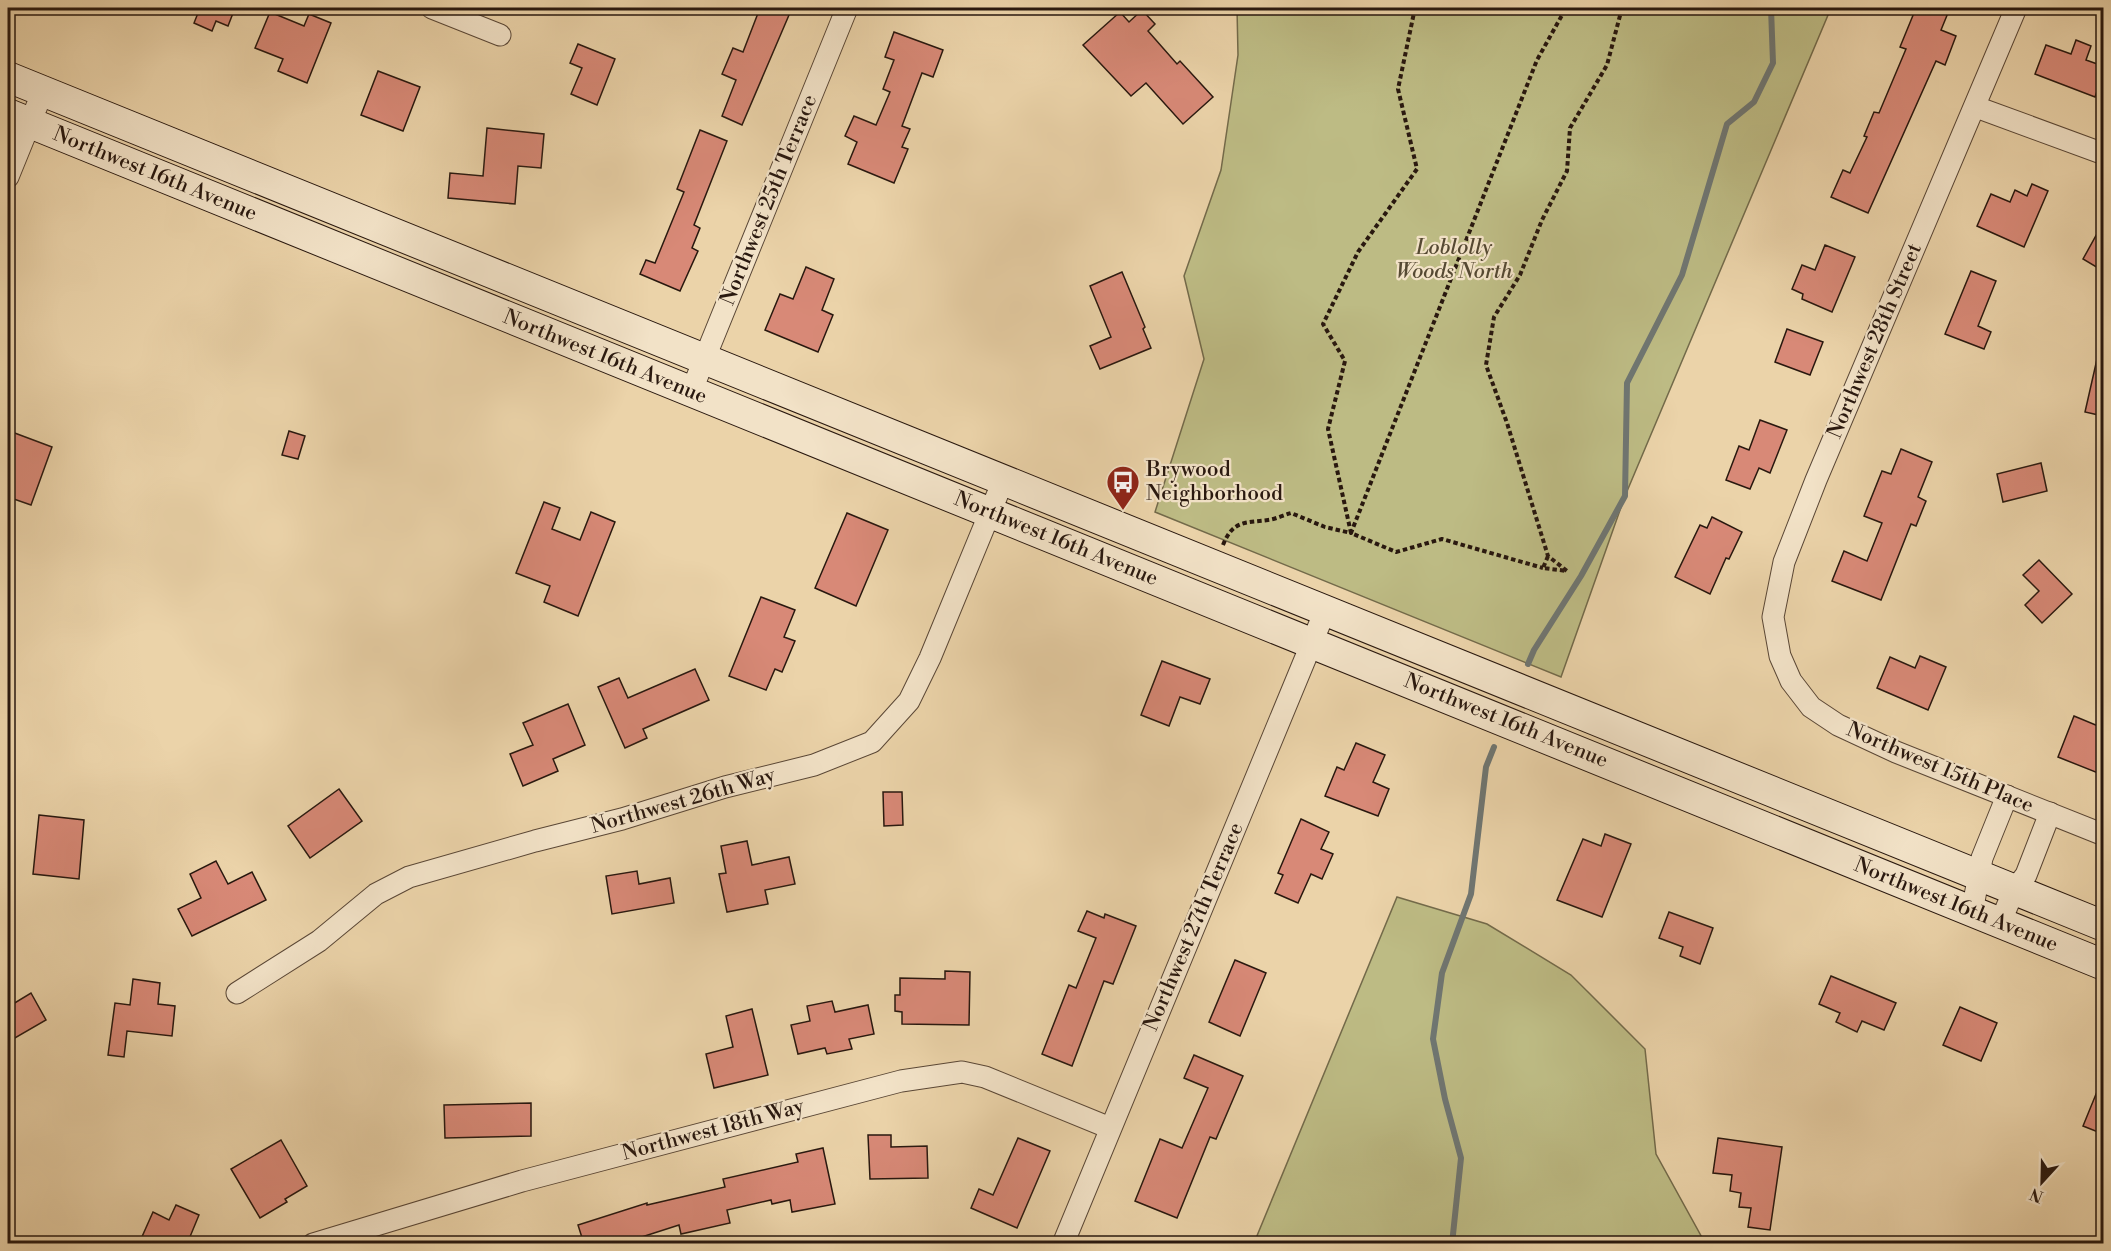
<svg xmlns="http://www.w3.org/2000/svg" width="2111" height="1251" viewBox="0 0 2111 1251" font-family="'Libre Bodoni',serif">
  <style>
    .green { fill: #bdbb84; stroke: #736a4a; stroke-width: 1.5 }
    .lines { fill: none; stroke-linecap: round; stroke-linejoin: round }
    .stream { stroke: #6f7672; stroke-width: 6 }
    .building { fill: #d88977; stroke: #29180f; stroke-width: 1.5 }
    .minor-casing { stroke: #5a4736; stroke-width: 23 }
    .secondary-casing { stroke: #29180f; stroke-width: 32 }
    .path { stroke: #29180f; stroke-width: 4; stroke-dasharray: 4.5 3; stroke-linecap: butt }
    .minor { stroke: #f2e2c7; stroke-width: 21 }
    .secondary { stroke: #f2e2c7; stroke-width: 30 }
    .labels { text-anchor: middle; dominant-baseline: central; stroke-width: 4.5; stroke-linejoin: round; paint-order: stroke }
    .street-label { font-size: 21px; fill: #29180f; stroke: #f2e2c7 }
    .park-label { font-size: 21px; font-style: italic; fill: #554932; stroke: #f2e2c7 }
    .poi-label { font-size: 21px; fill: #29180f; stroke: #f2e2c7; text-anchor: start }
  </style>
  <rect width="100%" height="100%" fill="#ebd3a9"/>
  <filter id="stains"><feTurbulence type="fractalNoise" baseFrequency=".00333" numOctaves="4"/><feColorMatrix values="0 0 0 0 .2 0 0 0 0 .09 0 0 0 0 .02 0 0 0 .5 -.17"/></filter>
  <radialGradient id="worn" r=".72"><stop offset=".6" stop-color="#630" stop-opacity="0"/><stop offset="1" stop-color="#630" stop-opacity=".3"/></radialGradient>
  <g class="green">
    <polygon points="1237,8 1831,8 1625,496 1561,677 1155,512 1204,359 1184,276 1221,170 1238,55"/>
    <polygon points="1397,897 1487,924 1571,975 1645,1049 1656,1154 1705,1243 1254,1243"/>
  </g>
  <g class="lines">
    <g class="stream">
      <polyline points="1528,664 1534,650 1581,576 1625,496 1627,383 1682,275 1727,124 1754,102 1773,63 1771,8"/>
      <polyline points="1452,1244 1461,1158 1445,1099 1433,1039 1442,973 1471,894 1486,767 1494,747"/>
    </g>
  </g>
  <g class="building">
    <polygon points="185,8 235,8 228,26 216,21 212,31 194,23 198,13"/>
    <polygon points="760,8 792,8 742,125 722,116 736,80 722,74 733,48 743,52"/>
    <polygon points="1916,8 1950,8 1941,30 1956,36 1945,65 1936,61 1868,213 1831,197 1843,170 1850,173 1867,137 1864,136 1874,112 1879,113 1906,49 1900,47"/>
    <polygon points="1142,10 1155,24 1148,31 1177,64 1180,61 1213,97 1183,124 1146,83 1131,96 1083,45 1120,12 1129,22"/>
    <polygon points="270,12 304,26 309,14 331,23 307,83 278,71 283,59 255,48"/>
    <polygon points="894,32 943,50 933,77 922,73 902,126 910,129 902,147 908,149 894,183 848,164 857,142 845,136 854,116 876,125 890,92 883,89 894,60 885,57"/>
    <polygon points="2076,40 2091,46 2086,60 2103,66 2103,74 2095,97 2035,74 2046,45 2071,54"/>
    <polygon points="578,44 615,59 597,105 571,94 582,68 570,63"/>
    <polygon points="378,71 420,87 403,131 361,115"/>
    <polygon points="487,128 544,134 541,168 518,166 515,204 448,198 450,173 483,176"/>
    <polygon points="700,130 727,141 694,225 700,228 692,248 698,251 680,291 640,274 646,260 655,263 684,192 677,189"/>
    <polygon points="2032,184 2048,191 2024,247 1977,226 1991,194 2010,202 2015,190 2027,196"/>
    <polygon points="2103,223 2103,271 2083,259"/>
    <polygon points="1825,245 1855,257 1832,312 1802,299 1803,294 1792,289 1802,265 1815,270"/>
    <polygon points="806,267 834,279 822,310 833,315 818,352 765,330 780,294 793,299"/>
    <polygon points="1971,271 1996,281 1978,326 1991,332 1984,349 1945,334"/>
    <polygon points="1122,272 1145,327 1143,329 1151,348 1100,369 1090,346 1111,337 1090,286"/>
    <polygon points="1787,329 1823,342 1810,375 1775,362"/>
    <polygon points="2097,359 2103,359 2103,416 2085,412"/>
    <polygon points="1760,420 1787,430 1770,473 1759,468 1750,489 1726,480 1739,446 1749,450"/>
    <polygon points="289,431 305,436 298,459 282,455"/>
    <polygon points="12,432 52,447 31,505 8,497 8,443"/>
    <polygon points="1901,449 1932,462 1918,497 1926,501 1916,526 1911,524 1881,600 1832,581 1844,551 1867,561 1882,523 1864,516 1882,471 1891,474"/>
    <polygon points="2041,463 2047,491 2003,502 1997,474"/>
    <polygon points="544,502 560,508 552,529 580,540 591,512 615,522 578,616 544,602 550,586 516,573"/>
    <polygon points="847,513 888,530 856,606 815,588"/>
    <polygon points="1712,517 1742,532 1729,559 1726,558 1710,594 1675,577 1700,525 1707,528"/>
    <polygon points="2039,560 2072,594 2042,623 2025,605 2039,591 2023,575"/>
    <polygon points="761,597 795,610 784,637 795,641 782,672 775,669 766,690 729,676"/>
    <polygon points="1920,656 1946,667 1928,710 1877,688 1890,657 1915,668"/>
    <polygon points="1162,661 1210,679 1200,704 1180,697 1169,726 1141,715"/>
    <polygon points="695,669 709,700 643,729 647,738 625,748 598,687 619,678 628,698"/>
    <polygon points="568,704 585,745 553,759 558,771 523,786 510,754 533,745 523,723"/>
    <polygon points="2074,716 2103,728 2103,775 2058,757"/>
    <polygon points="1356,743 1385,755 1373,782 1389,789 1378,816 1325,796 1337,767 1344,770"/>
    <polygon points="339,789 362,821 310,858 288,826"/>
    <polygon points="883,792 902,792 903,825 884,826"/>
    <polygon points="39,815 84,820 79,879 33,874"/>
    <polygon points="1301,819 1329,832 1321,849 1333,854 1322,879 1311,874 1298,903 1275,893 1283,875 1278,873"/>
    <polygon points="1605,834 1631,844 1602,917 1557,900 1583,839 1601,846"/>
    <polygon points="747,841 752,865 789,857 795,884 765,890 768,904 727,912 719,874 726,873 721,846"/>
    <polygon points="216,861 228,884 252,872 266,900 192,936 178,909 201,898 190,874"/>
    <polygon points="637,871 639,884 670,878 674,903 612,914 606,876"/>
    <polygon points="1087,911 1104,918 1105,914 1136,926 1113,984 1104,981 1072,1066 1042,1054 1069,985 1076,988 1096,938 1078,931"/>
    <polygon points="1669,912 1713,928 1700,964 1680,956 1683,947 1659,938"/>
    <polygon points="1235,960 1266,973 1240,1036 1209,1022"/>
    <polygon points="945,971 970,972 969,1025 902,1024 902,1012 895,1011 895,995 900,995 900,978 945,979"/>
    <polygon points="1831,976 1896,1003 1884,1030 1862,1021 1857,1032 1836,1022 1840,1013 1819,1004"/>
    <polygon points="133,979 160,983 158,1004 175,1006 172,1036 127,1031 124,1057 108,1055 115,1003 130,1005"/>
    <polygon points="31,993 46,1020 8,1042 8,1007"/>
    <polygon points="832,1001 835,1012 868,1005 874,1034 849,1039 852,1049 827,1054 825,1048 798,1054 791,1025 810,1021 807,1006"/>
    <polygon points="1960,1007 1997,1023 1981,1061 1943,1045"/>
    <polygon points="752,1009 768,1075 714,1088 706,1054 733,1047 726,1016"/>
    <polygon points="1194,1055 1243,1076 1216,1139 1210,1137 1177,1218 1135,1201 1160,1139 1182,1148 1208,1088 1184,1078"/>
    <polygon points="2103,1077 2103,1134 2083,1126"/>
    <polygon points="531,1103 531,1136 445,1138 444,1105"/>
    <polygon points="868,1135 891,1135 891,1147 927,1146 928,1178 870,1179"/>
    <polygon points="1018,1138 1050,1151 1017,1228 971,1208 979,1189 993,1195"/>
    <polygon points="1718,1138 1782,1147 1770,1230 1748,1227 1751,1208 1739,1207 1741,1193 1730,1191 1732,1175 1713,1173"/>
    <polygon points="281,1140 307,1186 285,1199 287,1202 260,1218 231,1169"/>
    <polygon points="823,1148 835,1204 792,1212 790,1200 772,1204 771,1200 727,1210 730,1223 681,1234 679,1225 620,1244 584,1244 578,1225 647,1203 647,1205 725,1187 723,1179 798,1162 796,1154"/>
    <polygon points="176,1205 199,1215 187,1244 150,1244 141,1239 153,1212 169,1220"/>
  </g>
  <g class="lines">
    <defs>
      <g id="minor">
        <polyline points="432,8 500,35"/>
        <polyline points="2016,8 1816,480 1784,562 1773,617 1780,656 1791,681 1811,707 1838,725 1896,752 2104,835"/>
        <polyline points="1976,107 2104,154"/>
        <polyline points="8,177 43,91"/>
        <polyline points="691,392 847,8"/>
        <polyline points="1972,912 1982,858 2007,796"/>
        <polyline points="2000,923 2014,890 2026,875 2050,813"/>
        <polyline points="237,993 319,941 376,894 409,877 535,841 622,819 725,787 814,765 872,742 909,701 930,658 1003,481"/>
        <polyline points="313,1244 522,1181 901,1081 962,1072 985,1077 1110,1128"/>
        <polyline points="1063,1244 1325,611"/>
      </g>
      <g id="secondary">
        <polyline points="8,77 2104,926"/>
        <polyline points="8,114 2104,965"/>
      </g>
    </defs>
    <use href="#minor" class="minor-casing"/>
    <use href="#secondary" class="secondary-casing"/>
    <g class="path">
      <polyline points="1415,8 1398,89 1417,169 1358,252 1323,324 1345,361 1328,429 1351,533 1396,552 1442,539 1543,568"/>
      <path d="M 1223,545 C 1233,520 1245,523 1268,520 C 1276,519 1284,515 1291,513 L 1325,527 L 1351,533 L 1537,60 L 1566,8"/>
      <polyline points="1548,556 1543,568 1567,571 1548,556 1507,423 1486,365 1494,317 1520,275 1542,220 1567,171 1570,128 1607,65 1622,8"/>
    </g>
    <use href="#minor" class="minor"/>
    <use href="#secondary" class="secondary"/>
  </g>
  <defs>
    <symbol id="bus-pin" viewBox="-11 -11 22 30"><path d="M0 17L-7.5 6A9.5 9.5 0 1 1 7.5 6Z" fill="#8f2418" stroke="#f2e2c7"/><path d="M-5-6H5V4H4V6H2V4H-2V6H-4V4H-5ZM-3.5-4V0h7V-4ZM-3.5 1.2v1.5H-2V1.2ZM2 1.2v1.5H3.5V1.2Z" fill="#fff"/></symbol>
  </defs>
  <g fill-rule="evenodd">
    <use href="#bus-pin" x="1104" y="463" width="38" height="52"/>
  </g>
  <g class="labels">
    <g class="street-label">
      <text transform="translate(155 174) rotate(22)">Northwest 16th Avenue</text>
      <text transform="translate(769 200) rotate(-68)">Northwest 25th Terrace</text>
      <text transform="translate(1875 341) rotate(-67)">Northwest 28th Street</text>
      <text transform="translate(605 357) rotate(22)">Northwest 16th Avenue</text>
      <text transform="translate(1056 539) rotate(22)">Northwest 16th Avenue</text>
      <text transform="translate(1506 721) rotate(22)">Northwest 16th Avenue</text>
      <text transform="translate(1940 768) rotate(23)">Northwest 15th Place</text>
      <text transform="translate(683 801) rotate(-16)">Northwest 26th Way</text>
      <text transform="translate(1956 905) rotate(22)">Northwest 16th Avenue</text>
      <text transform="translate(1194 927) rotate(-67)">Northwest 27th Terrace</text>
      <text transform="translate(713 1130) rotate(-15)">Northwest 18th Way</text>
    </g>
    <g class="park-label">
      <text x="1454" y="248">Loblolly<tspan x="1454" dy="24">Woods North</tspan></text>
    </g>
    <g class="poi-label">
      <text x="1146" y="470">Brywood<tspan x="1146" dy="24">Neighborhood</tspan></text>
    </g>
  </g>
  <rect width="2111" height="1251" fill="none" stroke="#ebd3a9" stroke-width="30"/>
  <rect x="9" y="9" width="2093" height="1233" fill="none" stroke="#29180f" stroke-width="3"/>
  <rect x="15" y="15" width="2081" height="1221" fill="none" stroke="#29180f" stroke-width="1.5"/>
  <g transform="translate(2042 1182) rotate(202)" stroke="#f2e2c7" stroke-width="4.5" paint-order="stroke">
  <path d="M0-4.5L10 22L0 15L-10 22Z" fill="#29180f"/>
  <text y="-9" font-size="16" font-weight="bold" text-anchor="middle" fill="#29180f">N</text>
  </g>
  <rect width="100%" height="100%" filter="url(#stains)"/>
  <rect width="100%" height="100%" fill="url(#worn)"/>
</svg>
